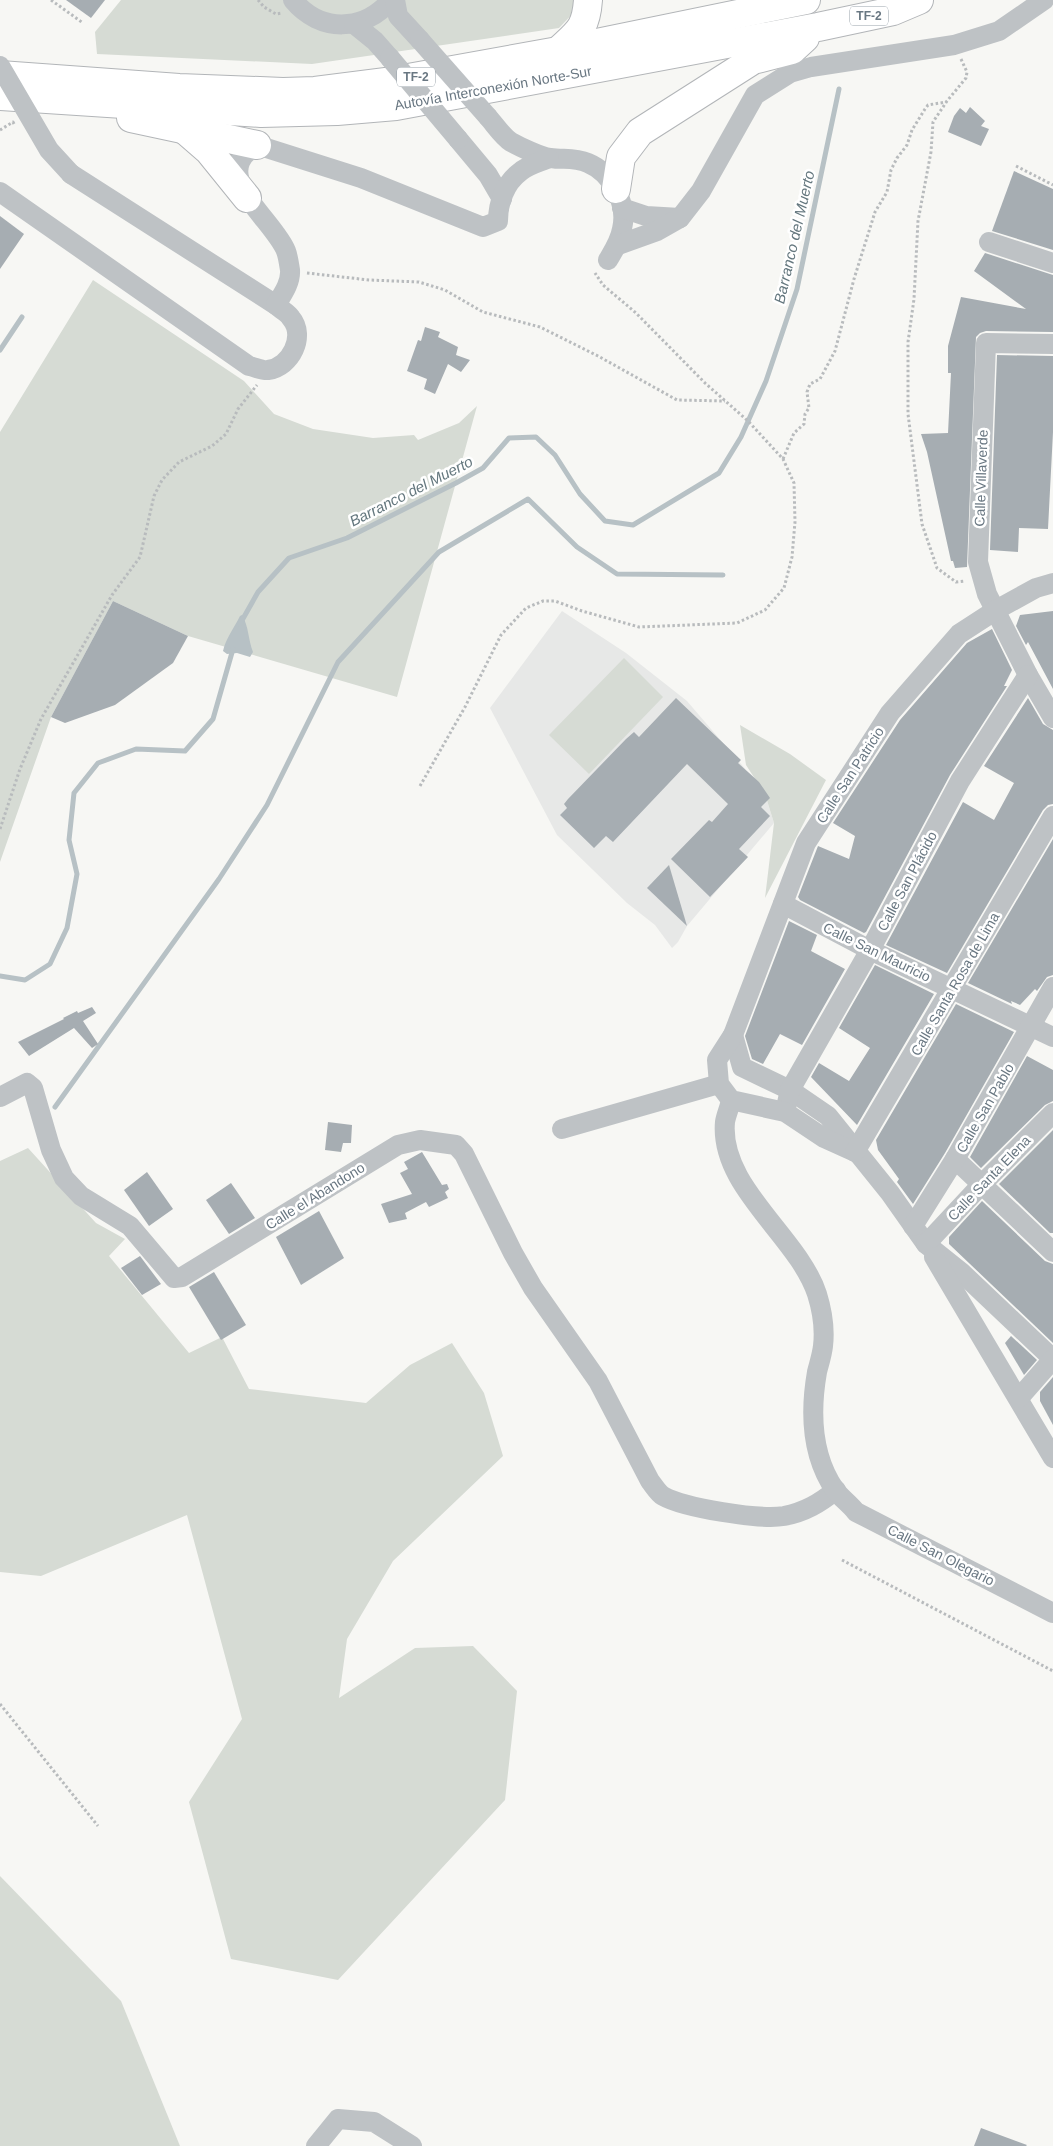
<svg xmlns="http://www.w3.org/2000/svg" width="1053" height="2146" viewBox="0 0 1053 2146" font-family="Arial,sans-serif">
  <style>
    .built { fill: #e7e8e7 }
    .green { fill: #d6dbd4 }
    .water { fill: #b7c1c5 }
    .lines { fill: none; stroke-linecap: round; stroke-linejoin: round }
    .stream { stroke: #b7c1c5; stroke-width: 5 }
    .building { fill: #a6adb2 }
    .highway-casing { stroke: #b2b5b8; stroke-width: 30 }
    .path { stroke: #b8bbbd; stroke-width: 3; stroke-dasharray: 2.5 2.5; stroke-linecap: butt }
    .minor { stroke: #bec2c5; stroke-width: 20 }
    .highway { stroke: #fff; stroke-width: 28 }
    .minor-bridge { stroke: #bec2c5; stroke-width: 20 }
    .labels { text-anchor: middle; dominant-baseline: central; stroke-width: 5; stroke-linejoin: round; paint-order: stroke }
    .shield { fill: #fff; stroke: #96a0a8; stroke-width: 1 }
    .shield-label { font-size: 12px; font-weight: bold; fill: #697782 }
    .street-label { font-size: 14px; fill: #697782; stroke: #fff }
    .water-label { font-size: 15px; font-style: italic; fill: #64777e; stroke: #fff }
  </style>
  <rect width="100%" height="100%" fill="#f7f7f4"/>
  <polygon class="built" points="562,611 626,653 687,701 747,771 759,782 765,794 774,823 687,926 678,942 672,948 655,925 627,903 557,835 490,708"/>
  <g class="green">
    <polygon points="121,0 578,0 580,6 559,28 312,64 97,54 95,32"/>
    <polygon points="93,280 244,381 274,414 313,429 373,438 414,435 418,440 459,423 477,406 397,697 188,636 113,601 51,717 0,862 0,432"/>
    <polygon points="624,658 663,697 589,774 549,735"/>
    <polygon points="740,725 790,754 826,780 765,898 774,823 765,794 746,765"/>
    <polygon points="28,1148 96,1223 125,1239 109,1256 189,1353 222,1337 249,1389 366,1403 410,1365 452,1343 484,1393 503,1456 393,1561 347,1639 339,1698 415,1648 473,1646 517,1691 505,1800 338,1980 231,1959 189,1802 242,1719 187,1515 41,1576 0,1572 0,1161"/>
    <polygon points="0,1876 121,2001 180,2146 0,2146"/>
  </g>
  <path class="water" d="M 242,615 C 249,627 248,639 253,652 L 250,657 L 237,653 L 227,654 L 223,651 C 226,638 234,628 240,616 Z"/>
  <g class="lines">
    <g class="stream">
      <polyline points="0,350 22,317"/>
      <polyline points="240,624 258,592 289,558 347,538 456,483 483,468 509,438 536,437 555,455 580,494 605,521 633,525 719,473 741,437 766,381 797,289 839,89"/>
      <polyline points="0,976 25,980 50,964 67,928 77,874 69,840 74,793 98,763 136,749 185,751 213,719 233,649"/>
      <polyline points="55,1107 219,879 267,805 338,662 439,552 528,499 577,547 617,574 723,575"/>
    </g>
  </g>
  <g class="building">
    <polygon points="66,0 105,0 91,18"/>
    <polygon points="970,107 985,121 981,126 989,129 981,146 948,132 954,116 960,108 966,113"/>
    <polygon points="1014,171 1053,189 1053,250 992,231"/>
    <polygon points="0,216 24,234 0,269"/>
    <polygon points="985,253 1053,275 1053,332 986,331 980,333 976,337 967,567 955,568 953,561 951,561 927,452 921,434 948,433 951,373 948,373 948,346 961,297 1026,309 974,271"/>
    <polygon points="425,327 440,332 438,337 458,347 456,355 470,360 461,372 448,364 435,394 424,389 427,379 407,371 418,340 421,341"/>
    <polygon points="997,355 1053,356 1053,432 1048,529 1019,528 1018,552 990,550"/>
    <polygon points="113,601 188,636 173,663 115,705 65,723 51,717"/>
    <polygon points="1053,611 1053,689 1028,642 1026,645 1016,626 1020,615"/>
    <polygon points="992,629 1012,670 1004,686 1007,686 950,775 866,932 864,933 800,900 798,897 818,846 849,859 855,836 833,823 900,720 967,643"/>
    <polygon points="676,698 741,760 738,763 759,782 770,798 761,807 770,816 739,849 748,857 710,897 671,859 709,820 712,822 728,804 687,764 613,842 606,836 594,848 560,815 567,808 564,804 568,799 626,739 634,732 639,737"/>
    <polygon points="1028,698 1043,724 1053,730 1053,804 1048,805 1043,810 947,973 886,945 963,802 994,820 1014,783 984,766"/>
    <polygon points="1053,839 1053,975 1047,977 1037,991 1035,989 1020,1005 1011,1001 1012,1004 968,983"/>
    <polygon points="669,865 687,926 647,888"/>
    <polygon points="789,921 817,935 811,951 845,969 802,1045 780,1034 763,1064 752,1059 745,1036"/>
    <polygon points="875,965 934,994 857,1125 811,1077 819,1063 849,1081 870,1048 839,1028"/>
    <polygon points="956,1004 1014,1032 945,1153 913,1204 897,1182 899,1179 878,1150 876,1140"/>
    <polygon points="92,1007 96,1013 83,1021 98,1044 92,1048 74,1028 29,1056 18,1042 64,1019 63,1018 77,1011 78,1013"/>
    <polygon points="1027,1056 1053,1070 1053,1101 1045,1105 981,1168 970,1157"/>
    <polygon points="328,1122 352,1125 351,1143 343,1143 341,1152 325,1150"/>
    <polygon points="1053,1130 1053,1233 1050,1233 999,1184"/>
    <polygon points="422,1152 442,1185 447,1184 449,1189 445,1192 448,1198 429,1207 426,1202 405,1213 407,1219 389,1223 381,1204 412,1194 400,1173 408,1169 404,1162"/>
    <polygon points="147,1172 173,1209 149,1226 124,1190"/>
    <polygon points="231,1183 255,1218 229,1234 206,1200"/>
    <polygon points="982,1201 1045,1261 1053,1264 1053,1343 949,1244 949,1237"/>
    <polygon points="319,1211 344,1258 301,1285 276,1237"/>
    <polygon points="140,1256 161,1284 142,1295 121,1268"/>
    <polygon points="214,1272 246,1325 221,1340 189,1287"/>
    <polygon points="1011,1336 1037,1360 1024,1375 1005,1343"/>
    <polygon points="1053,1377 1053,1425 1040,1401 1040,1392"/>
    <polygon points="981,2128 1027,2145 1026,2146 974,2146"/>
  </g>
  <g class="lines">
    <defs>
      <g id="highway">
        <path d="M 558,51 C 578,32 586,29 588,0"/>
        <polyline points="0,75 179,88 283,92 315,91 386,82 558,51 806,0"/>
        <polyline points="0,96 261,113 337,111 396,106 818,27 893,11 919,0"/>
        <polyline points="131,118 257,145"/>
        <polyline points="186,131 209,151 247,198"/>
        <polyline points="616,189 621,157 640,132 753,60 792,50 805,38"/>
      </g>
    </defs>
    <use href="#highway" class="highway-casing"/>
    <g class="path">
      <polyline points="51,0 83,23"/>
      <polyline points="258,0 264,7 276,14 282,13"/>
      <polyline points="961,59 967,72 966,78 947,101 933,122 931,152 918,221 914,299 908,342 908,414 922,524 937,568 956,582 965,581"/>
      <polyline points="0,130 13,122 14,124"/>
      <polyline points="1016,166 1053,185"/>
      <polyline points="307,273 369,280 419,282 445,290 483,312 540,327 598,356 677,400 725,401"/>
      <polyline points="783,459 794,433 804,424 805,414 809,408 807,392 810,384 820,379 835,351 854,279 875,212 887,192 891,170 897,158 907,145 912,130 925,109 928,105 946,102"/>
      <polyline points="420,786 465,707 501,635 526,608 543,601 555,601 582,611 639,627 737,623 765,610 784,588 792,557 795,522 794,483 783,459 748,421 705,383 636,313 603,285 595,273"/>
      <polyline points="0,829 20,769 41,719 112,595 140,557 154,496 162,480 179,462 212,446 226,434 238,409 257,385"/>
      <polyline points="842,1560 1053,1671"/>
      <polyline points="0,1704 98,1826"/>
    </g>
    <g class="minor">
      <path d="M 293,0 C 320,33 364,32 391,0"/>
      <polyline points="395,0 398,16 420,40"/>
      <polyline points="354,24 375,41 390,58"/>
      <path d="M 488,117 C 495,125 503,137 511,142 C 520,147 541,157 550,158 C 564,160 574,157 588,163 C 612,173 628,204 622,229 C 620,241 614,250 608,260"/>
      <polyline points="458,139 488,175 502,199"/>
      <polyline points="71,174 276,305"/>
      <path d="M 0,192 L 249,366 C 255,367 263,371 268,370 C 291,367 306,336 291,318 C 288,313 280,309 276,305 C 282,295 291,283 290,270 C 289,264 288,256 286,251 C 274,220 206,174 257,145 L 361,178 L 483,227 L 498,221 C 498,203 505,183 520,172 C 527,165 540,162 549,158"/>
      <polyline points="622,208 646,216 680,218"/>
      <polyline points="989,242 1053,263"/>
      <polyline points="618,245 657,231 680,218 701,191 755,95 790,73 811,67 954,45 999,31 1044,0"/>
      <polyline points="1053,344 986,343 978,562 987,594 1028,675 1053,718"/>
      <polyline points="783,904 870,950 1053,1037"/>
      <polyline points="733,1035 742,1067 790,1090 828,1116 890,1193 926,1244 961,1272 1053,1359"/>
      <path d="M 0,1097 L 27,1083 L 33,1088 L 51,1150 L 64,1178 L 81,1196 L 130,1226 L 174,1278 L 182,1277 L 398,1145 L 420,1140 L 456,1145 L 464,1154 L 513,1253 L 533,1288 L 598,1381 L 650,1481 C 654,1486 658,1493 663,1496 C 684,1508 760,1520 784,1516 C 805,1512 820,1503 836,1490"/>
      <path d="M 731,1100 C 730,1107 726,1115 725,1122 C 719,1187 798,1236 817,1294 C 822,1310 825,1329 823,1346 C 822,1355 819,1364 817,1372 C 810,1412 811,1455 835,1490 C 841,1498 850,1504 856,1512 L 1053,1613"/>
      <polyline points="785,1112 790,1090 870,950 960,781 1028,675"/>
      <polyline points="562,1129 719,1084"/>
      <polyline points="855,1152 824,1138 785,1112 731,1100 719,1084 717,1060 733,1035 806,843 890,713 959,634 996,610 1036,588 1053,583"/>
      <polyline points="855,1152 1053,816"/>
      <polyline points="955,1159 1053,1252"/>
      <polyline points="913,1226 955,1159 1053,987"/>
      <polyline points="926,1244 982,1184 1053,1113"/>
      <polyline points="934,1257 1053,1458"/>
      <polyline points="1019,1398 1053,1359"/>
      <polyline points="316,2146 338,2119 374,2122 412,2146"/>
    </g>
    <use href="#highway" class="highway"/>
    <g class="minor-bridge">
      <polyline points="420,40 488,117"/>
      <polyline points="390,58 458,139"/>
      <polyline points="0,66 49,150 71,174"/>
    </g>
  </g>
  <g class="labels">
    <g class="shield">
      <rect x="850" y="6.5" width="38" height="19" rx="4"/>
      <rect x="397" y="67.5" width="38" height="19" rx="4"/>
    </g>
    <g class="shield-label">
      <text x="869" y="16">TF-2</text>
      <text x="416" y="77">TF-2</text>
    </g>
    <g class="street-label">
      <text transform="translate(493 88) rotate(-10)">Autovía Interconexión Norte-Sur</text>
      <text transform="translate(981 478) rotate(-88)">Calle Villaverde</text>
      <text transform="translate(850 775) rotate(-57)">Calle San Patricio</text>
      <text transform="translate(907 881) rotate(-62)">Calle San Plácido</text>
      <text transform="translate(877 952) rotate(26)">Calle San Mauricio</text>
      <text transform="translate(955 984) rotate(-60)">Calle Santa Rosa de Lima</text>
      <text transform="translate(985 1108) rotate(-60)">Calle San Pablo</text>
      <text transform="translate(989 1178) rotate(-46)">Calle Santa Elena</text>
      <text transform="translate(315 1196) rotate(-32)">Calle el Abandono</text>
      <text transform="translate(941 1555) rotate(27)">Calle San Olegario</text>
    </g>
    <g class="water-label">
      <text transform="translate(794 237) rotate(-77)">Barranco del Muerto</text>
      <text transform="translate(411 491) rotate(-27)">Barranco del Muerto</text>
    </g>
  </g>
</svg>
